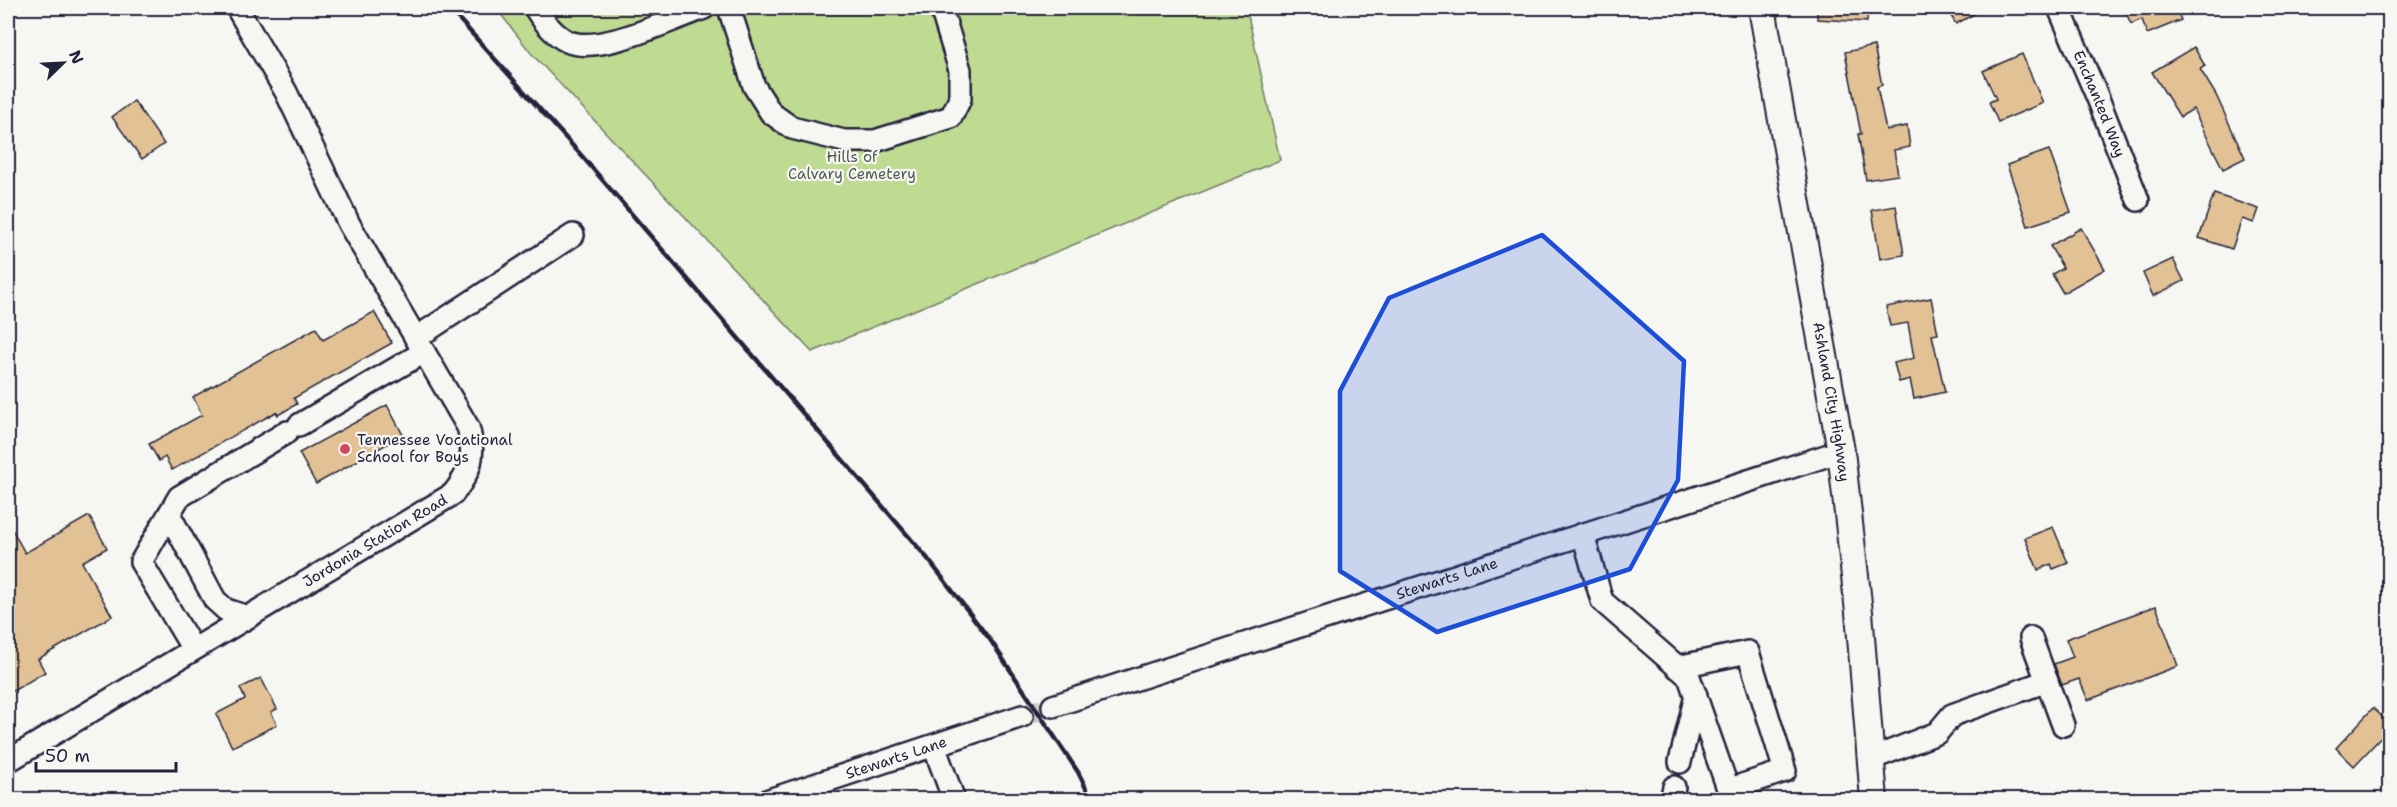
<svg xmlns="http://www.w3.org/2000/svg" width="2397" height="807" viewBox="0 0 2397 807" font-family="'Shantell Sans',sans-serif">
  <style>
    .green { fill: #bfdb92; stroke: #707e66; stroke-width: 1.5 }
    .building { fill: #e2c294; stroke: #22223b; stroke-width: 1.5 }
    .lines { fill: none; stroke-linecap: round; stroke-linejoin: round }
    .minor-tunnel { stroke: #cccccd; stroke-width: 21; stroke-dasharray: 21 10; stroke-linecap: butt }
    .minor-casing { stroke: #22223b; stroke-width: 26 }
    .major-casing { stroke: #22223b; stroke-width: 30 }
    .minor { stroke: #f6f6f2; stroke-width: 21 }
    .major { stroke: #f6f6f2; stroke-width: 26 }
    .rail { stroke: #22223b; stroke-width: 4.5 }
    .marked { fill: #1d4ed8; fill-opacity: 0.2; stroke: #1d4ed8; stroke-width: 4.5; stroke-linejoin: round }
    .poi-dot { fill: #d1495b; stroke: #f6f6f2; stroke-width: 2 }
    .labels { text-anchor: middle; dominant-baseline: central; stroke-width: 4.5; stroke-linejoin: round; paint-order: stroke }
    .street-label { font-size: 15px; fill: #22223b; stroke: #f6f6f2 }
    .park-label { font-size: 15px; fill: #515a55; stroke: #f6f6f2 }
    .poi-label { font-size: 15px; fill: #22223b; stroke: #f6f6f2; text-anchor: start }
  </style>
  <rect width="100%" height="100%" fill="#f6f6f2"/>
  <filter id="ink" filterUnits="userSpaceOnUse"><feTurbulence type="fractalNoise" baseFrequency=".0167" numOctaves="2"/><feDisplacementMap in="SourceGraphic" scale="12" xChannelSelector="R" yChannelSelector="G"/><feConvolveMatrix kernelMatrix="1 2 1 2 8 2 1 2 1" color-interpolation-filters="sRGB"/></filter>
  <g filter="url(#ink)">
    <polygon class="green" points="496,8 1260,8 1247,11 1280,160 812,352 531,53"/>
    <g class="building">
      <polygon points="1817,8 1868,8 1867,22 1817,19"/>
      <polygon points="1946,8 1985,8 1956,24"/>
      <polygon points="2124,8 2176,8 2181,20 2147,34 2142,19 2131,24"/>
      <polygon points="1874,46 1882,85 1877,87 1886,130 1907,126 1910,147 1894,150 1898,175 1866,180 1858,134 1861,134 1845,52"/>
      <polygon points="2194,47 2205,66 2200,69 2216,95 2245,158 2223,169 2193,109 2180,117 2152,72"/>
      <polygon points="2022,54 2043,103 1998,122 1989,102 1996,99 1983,71"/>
      <polygon points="134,101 164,144 142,159 112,117"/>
      <polygon points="2049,150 2071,212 2028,226 2007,165"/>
      <polygon points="2214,194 2259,209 2254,223 2242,219 2232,249 2199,238"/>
      <polygon points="1896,206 1904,255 1880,259 1872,210"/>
      <polygon points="2081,228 2105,269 2063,293 2052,274 2063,268 2050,246"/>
      <polygon points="2173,259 2184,281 2153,296 2143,273"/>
      <polygon points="1931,298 1938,334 1932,335 1945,392 1914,399 1910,379 1899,382 1894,363 1914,358 1908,323 1890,326 1886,307"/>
      <polygon points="374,312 392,343 294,398 297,404 278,415 276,412 172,470 165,457 159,461 149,444 202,415 193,397 316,328 323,340"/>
      <polygon points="387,405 403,435 316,484 299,453"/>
      <polygon points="89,516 107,548 82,562 112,616 38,659 45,672 8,694 8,522 25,553"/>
      <polygon points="2053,527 2068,563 2053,569 2051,564 2038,570 2025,538"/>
      <polygon points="2156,606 2178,666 2088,700 2079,679 2062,685 2054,664 2073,657 2066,639"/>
      <polygon points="261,678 277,709 271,712 277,725 232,747 216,714 245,699 240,688"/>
      <polygon points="2373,708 2390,724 2390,728 2354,766 2336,748"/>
    </g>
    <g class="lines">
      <polyline class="minor-tunnel" points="1022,716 1053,706"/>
      <defs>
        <g id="minor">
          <path d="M 535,8 C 542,19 554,35 567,41 C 598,56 672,19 704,8"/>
          <polyline points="729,8 754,86 771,113 792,128 844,141 875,141 951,117 960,99 960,70 941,8"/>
          <path id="s1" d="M 2059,8 L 2097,96 L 2138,200"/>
          <polyline points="416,338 573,235"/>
          <polyline points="299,425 424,352"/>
          <polyline points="169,514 215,600 226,610 248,617"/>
          <polyline points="1583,534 1602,601 1689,677 1732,800"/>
          <polyline points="2031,638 2063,725"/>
          <polyline points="193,649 141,562 179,497 287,432"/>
          <polyline points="1677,667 1748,652 1785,771 1730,789"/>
          <path id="s2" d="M 1053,706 L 1841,451"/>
          <polyline points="934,746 954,800"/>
          <polyline points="1871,759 1937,733 1952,715 2047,681"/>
          <path id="s3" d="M 8,761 L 453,494 C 471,471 476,455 468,427 L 349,224 L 286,92 L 237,8"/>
          <polyline points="1680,762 1696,695"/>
          <path id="s4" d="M 769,800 L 1022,716"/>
          <polyline points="1671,800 1674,787"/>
        </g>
        <g id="major">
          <path id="s5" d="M 1762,8 L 1841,451 L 1859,612 L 1874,800"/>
        </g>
      </defs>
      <use href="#minor" class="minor-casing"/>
      <use href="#major" class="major-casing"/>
      <use href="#minor" class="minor"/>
      <use href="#major" class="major"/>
      <polyline class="rail" points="449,8 581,155 928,559 991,641 1078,772 1092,800"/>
    </g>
  </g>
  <path class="marked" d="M 1542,235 L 1684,361 L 1678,480 L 1630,569 L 1437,632 L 1340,571 L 1340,391 L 1389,298 Z"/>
  <circle class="poi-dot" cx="345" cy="449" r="6"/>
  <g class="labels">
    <g class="street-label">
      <text stroke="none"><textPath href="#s1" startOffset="104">Enchanted Way</textPath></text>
      <text stroke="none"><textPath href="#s5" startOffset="400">Ashland City Highway</textPath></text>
      <text stroke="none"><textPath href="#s3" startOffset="428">Jordonia Station Road</textPath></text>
      <text stroke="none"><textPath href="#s2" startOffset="414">Stewarts Lane</textPath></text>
      <text stroke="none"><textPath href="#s4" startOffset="134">Stewarts Lane</textPath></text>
    </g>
    <g class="park-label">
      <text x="852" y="157">Hills of<tspan x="852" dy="17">Calvary Cemetery</tspan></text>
    </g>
    <g class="poi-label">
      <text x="357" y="440">Tennessee Vocational<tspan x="357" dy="17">School for Boys</tspan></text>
    </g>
  </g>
  <rect width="2397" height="807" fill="none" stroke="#f6f6f2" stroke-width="30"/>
  <rect x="15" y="15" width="2367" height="777" fill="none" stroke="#22223b" stroke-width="2" filter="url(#ink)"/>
  <g transform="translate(63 63) rotate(66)" stroke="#f6f6f2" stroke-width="4.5" paint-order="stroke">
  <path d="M0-4.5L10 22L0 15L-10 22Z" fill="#22223b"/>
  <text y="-9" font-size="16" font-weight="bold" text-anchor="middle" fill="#22223b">N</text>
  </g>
  <path d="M36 762v9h140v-9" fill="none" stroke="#22223b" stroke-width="3"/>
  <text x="45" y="762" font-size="18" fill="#22223b" stroke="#f6f6f2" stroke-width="4.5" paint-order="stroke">50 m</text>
</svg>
